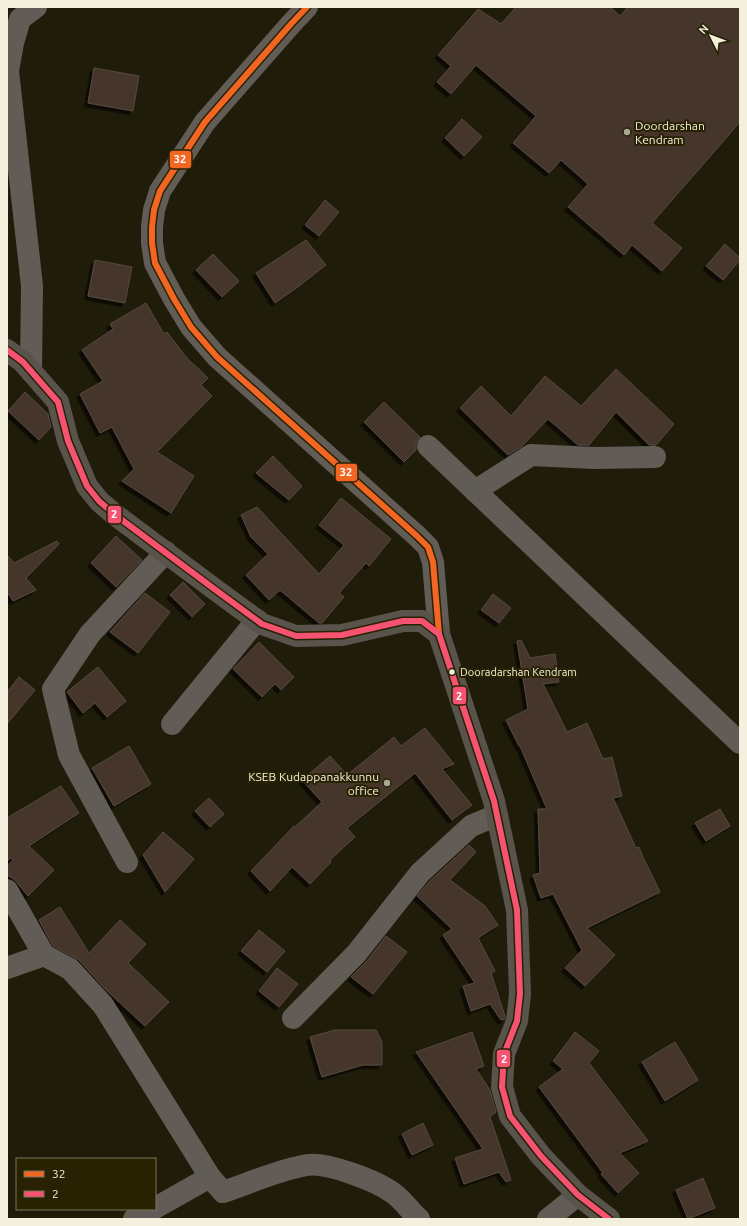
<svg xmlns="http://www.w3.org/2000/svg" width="747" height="1226" viewBox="0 0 747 1226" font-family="Ubuntu,sans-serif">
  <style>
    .building { fill: #45342a; stroke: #544b42; filter: url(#shadow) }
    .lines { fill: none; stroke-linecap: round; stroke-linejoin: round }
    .minor { stroke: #615c56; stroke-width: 22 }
    .secondary { stroke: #58534b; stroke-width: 22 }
    .bus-1-casing { stroke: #282202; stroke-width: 9 }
    .bus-2-casing { stroke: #282202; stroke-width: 9 }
    .bus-1 { stroke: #f26522; stroke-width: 6 }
    .bus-2 { stroke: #f65372; stroke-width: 6 }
    .poi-dot { fill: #aaa694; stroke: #282202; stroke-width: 1.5 }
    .bus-dot { fill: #f4f0de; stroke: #282202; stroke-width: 1.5 }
    .labels { text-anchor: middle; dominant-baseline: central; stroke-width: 4; stroke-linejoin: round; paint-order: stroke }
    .bus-label { font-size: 11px; fill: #f4f0de; stroke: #282202; text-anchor: start }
    .poi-label { font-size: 12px; fill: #f4f0de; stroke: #282202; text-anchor: start }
    .line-badge { stroke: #282202; stroke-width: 1.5 }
    .badge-label { font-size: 11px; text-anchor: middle; font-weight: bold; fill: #fff }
  </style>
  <defs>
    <filter id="shadow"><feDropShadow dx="-3.5" dy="3.5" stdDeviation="0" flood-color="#0009"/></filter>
  </defs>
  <rect width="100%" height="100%" fill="#201c0a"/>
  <g class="building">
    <polygon points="516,7 610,7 620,16 628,7 740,7 740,122 652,223 682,248 662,271 632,245 624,255 568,207 588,184 561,160 549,173 513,143 536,116 476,65 451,94 437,82 451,66 438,55 478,9 501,24"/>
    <polygon points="94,68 139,76 133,111 88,103"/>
    <polygon points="462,119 482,137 464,156 445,138"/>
    <polygon points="325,200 339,212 319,236 305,225"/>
    <polygon points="306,240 326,265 298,287 275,303 256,273"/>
    <polygon points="725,244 740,258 740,260 723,280 706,266"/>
    <polygon points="213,254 239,281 222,297 196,270"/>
    <polygon points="95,260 132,267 125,303 88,296"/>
    <polygon points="146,303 164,334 167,332 186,357 208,378 201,385 212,396 157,452 194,476 171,513 122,481 134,469 112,427 100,433 80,394 103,381 82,350 113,329 110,324"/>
    <polygon points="616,369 674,424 656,445 649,445 616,412 589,445 578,445 548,419 521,447 508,455 460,408 481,386 511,416 545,376 581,406"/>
    <polygon points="25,392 48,414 51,427 39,440 8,411"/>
    <polygon points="384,402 420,437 416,443 416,450 404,462 364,422"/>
    <polygon points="273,456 302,486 289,500 256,473"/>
    <polygon points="341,498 391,539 369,566 366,563 339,593 344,597 322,623 319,623 280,590 269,600 246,575 268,554 251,537 241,515 257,507 319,574 344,545 319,525"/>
    <polygon points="116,536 142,560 116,587 91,563"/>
    <polygon points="57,541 59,544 26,578 36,590 13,601 9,594 7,596 7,555 14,563"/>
    <polygon points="183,582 205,604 192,617 170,595"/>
    <polygon points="145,593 170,612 138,653 110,632"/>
    <polygon points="493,594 511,608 499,623 481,610"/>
    <polygon points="521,640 530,658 555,654 559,682 543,684 567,732 587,723 603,759 612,757 622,796 613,798 636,848 639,847 643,857 660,892 587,928 615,955 585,986 565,968 582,950 553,894 541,898 533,875 540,873 538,809 547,809 520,746 519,746 506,720 528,709 517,641"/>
    <polygon points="259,642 294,677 281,690 275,684 262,697 233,669"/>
    <polygon points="98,667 126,701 107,717 95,703 83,713 67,692"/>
    <polygon points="19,677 35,690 7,724 7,692"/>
    <polygon points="425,728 454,764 442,769 472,805 452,820 415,773 347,828 355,837 330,860 331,862 310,884 292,867 270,891 251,871 294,826 295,827 322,802 302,780 330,756 347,775 394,737 401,746"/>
    <polygon points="129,746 151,784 114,806 92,768"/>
    <polygon points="61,786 79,813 29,846 54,870 28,896 14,879 7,875 7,866 13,860 11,858 7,861 7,818"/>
    <polygon points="209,798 224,814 210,827 195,811"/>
    <polygon points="720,809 730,826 706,841 695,823"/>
    <polygon points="163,832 194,859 165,892 143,855"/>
    <polygon points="469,845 476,852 450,880 485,906 498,925 478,938 495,971 491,973 505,1016 505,1019 501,1020 490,1004 471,1011 463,986 475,983 443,935 452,929 417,896 429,882"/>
    <polygon points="60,907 89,953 120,920 146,944 128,963 169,1002 145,1026 106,990 79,960 53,946 39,920"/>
    <polygon points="259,930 285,951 267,972 241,951"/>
    <polygon points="386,936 407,952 373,994 351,977 366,962"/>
    <polygon points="277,968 298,984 279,1007 259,991"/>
    <polygon points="335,1030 376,1030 382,1042 382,1065 363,1065 322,1077 310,1037"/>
    <polygon points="472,1032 484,1066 476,1069 490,1090 496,1112 490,1117 511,1180 506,1182 499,1172 464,1184 455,1158 483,1149 416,1052"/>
    <polygon points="575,1032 599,1051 589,1063 648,1141 620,1153 639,1173 618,1193 601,1174 603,1173 539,1087 563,1069 553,1061"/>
    <polygon points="675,1042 698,1080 665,1101 642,1062"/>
    <polygon points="423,1123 433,1145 412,1155 402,1134"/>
    <polygon points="703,1178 715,1208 688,1219 676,1190"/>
  </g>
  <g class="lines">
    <g class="minor">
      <polyline points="307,7 291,24 205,122 160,191 154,210 152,227 152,243 155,263 174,299 191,327 217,357 417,536 428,547 433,562 439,634"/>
      <polyline points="31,371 32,286 8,71 13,43 20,19 36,7"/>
      <polyline points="428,446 740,743"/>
      <polyline points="475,491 531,455 595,458 655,457"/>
      <polyline points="172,724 257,620"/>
      <polyline points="127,862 69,755 53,689 90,634 166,552"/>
      <polyline points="7,890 44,955"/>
      <path d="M 7,968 L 44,955 L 70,969 L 103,1005 L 210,1177 L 223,1192 C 250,1183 278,1170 307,1165 C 327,1162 377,1181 393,1193 C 403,1200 410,1211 419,1219"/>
      <polyline points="293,1018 356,954 420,873 471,826 497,815"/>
      <polyline points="155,1208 210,1177"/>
      <polyline points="134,1219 153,1209"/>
      <polyline points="548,1219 578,1195"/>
    </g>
    <polyline class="secondary" points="7,350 23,362 58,402 68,441 87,486 99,501 114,514 217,591 262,624 296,636 342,635 403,621 422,621 439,634 494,801 517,910 520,994 517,1021 504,1054 502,1087 510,1116 541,1156 578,1195 609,1219"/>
    <defs>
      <polyline id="bus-1" points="307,7 291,24 205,122 160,191 154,210 152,227 152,243 155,263 174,299 191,327 217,357 417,536 428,547 433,562 439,634"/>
      <polyline id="bus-2" points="7,350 23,362 58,402 68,441 87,486 99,501 114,514 217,591 262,624 296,636 342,635 403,621 422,621 439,634 494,801 517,910 520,994 517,1021 504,1054 502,1087 510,1116 541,1156 578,1195 609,1219"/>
    </defs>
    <use href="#bus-1" class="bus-1-casing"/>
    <use href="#bus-2" class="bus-2-casing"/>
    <use href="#bus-1" class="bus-1"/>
    <use href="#bus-2" class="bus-2"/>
  </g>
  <g class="poi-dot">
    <circle cx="627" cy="132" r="4"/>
    <circle cx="387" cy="783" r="4"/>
  </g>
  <circle class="bus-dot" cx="452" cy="672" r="3.5"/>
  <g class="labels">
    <g class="bus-label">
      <text x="460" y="672">Dooradarshan Kendram</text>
    </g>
    <g class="poi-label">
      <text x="635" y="125">Doordarshan<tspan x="635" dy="14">Kendram</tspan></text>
      <text x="379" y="776" text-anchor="end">KSEB Kudappanakkunnu<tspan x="379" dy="14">office</tspan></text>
    </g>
  </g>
  <g class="line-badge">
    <rect x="169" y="150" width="23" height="19" rx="4" fill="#f26522"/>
    <rect x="335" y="463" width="23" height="19" rx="4" fill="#f26522"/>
    <rect x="107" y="505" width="15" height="19" rx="4" fill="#f65372"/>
    <rect x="452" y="686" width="15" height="19" rx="4" fill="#f65372"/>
    <rect x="496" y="1049" width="15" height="19" rx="4" fill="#f65372"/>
  </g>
  <g class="badge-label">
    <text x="180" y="163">32</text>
    <text x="346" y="476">32</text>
    <text x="114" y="518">2</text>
    <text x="459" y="700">2</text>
    <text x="504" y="1063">2</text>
  </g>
  <rect width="747" height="1226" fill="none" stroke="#f4f0de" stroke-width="16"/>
  <rect x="16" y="1158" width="140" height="52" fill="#282202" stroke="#7a745a"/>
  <rect x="24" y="1171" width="20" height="6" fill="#f26522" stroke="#7a745a"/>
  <text x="52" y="1178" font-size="12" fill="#f4f0de">32</text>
  <rect x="24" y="1191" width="20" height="6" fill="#f65372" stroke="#7a745a"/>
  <text x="52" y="1198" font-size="12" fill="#f4f0de">2</text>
  <g transform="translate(711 36) rotate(312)" stroke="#282202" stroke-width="3" paint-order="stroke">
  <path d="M0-3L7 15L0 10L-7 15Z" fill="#f4f0de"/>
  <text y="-6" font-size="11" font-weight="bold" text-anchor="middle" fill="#f4f0de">N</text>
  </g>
</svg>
